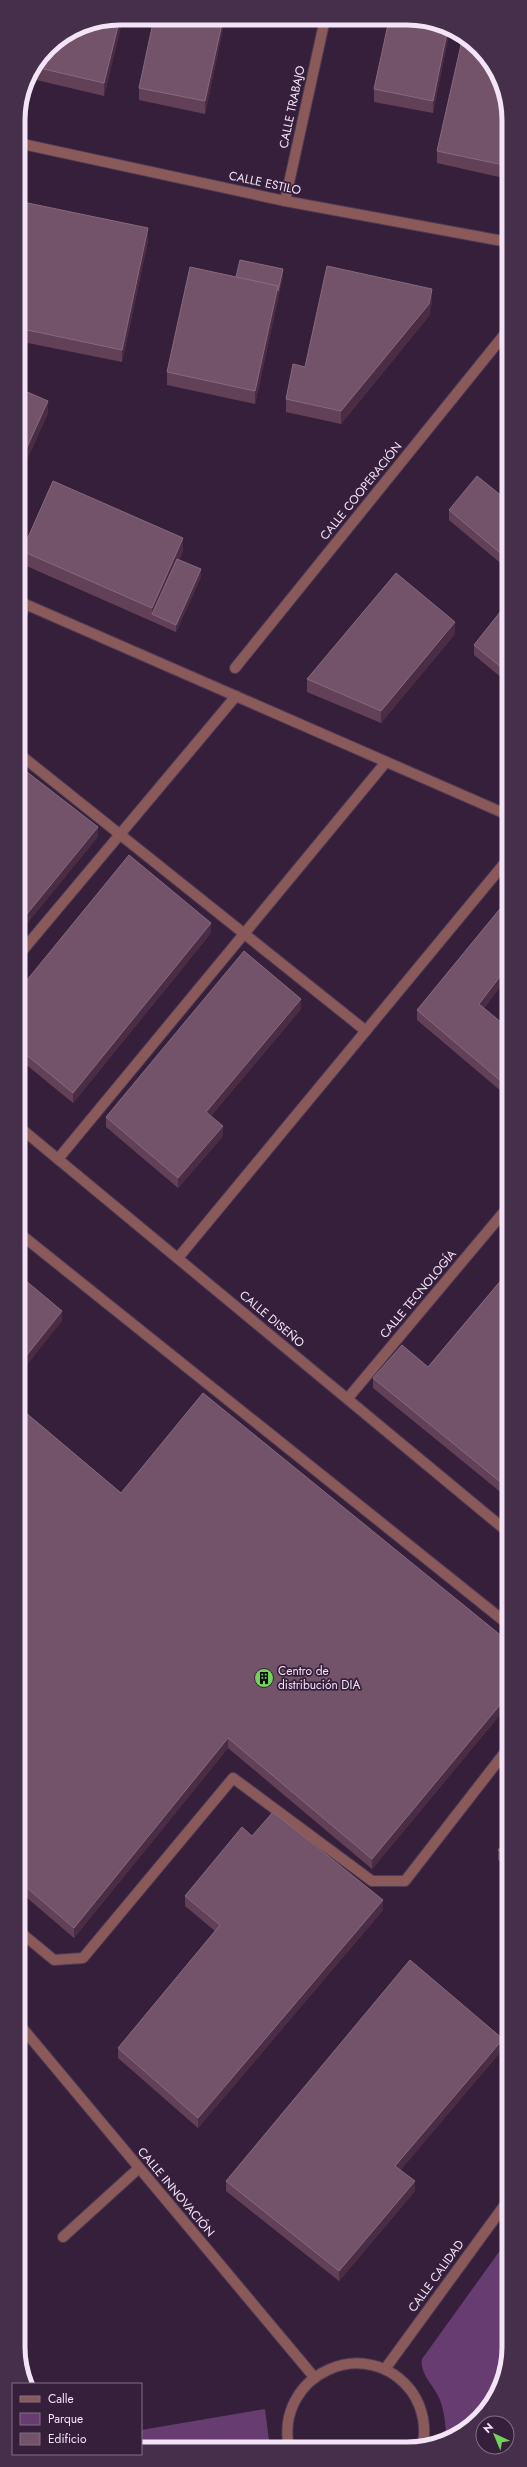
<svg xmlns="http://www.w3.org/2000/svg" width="527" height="2467" viewBox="0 0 527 2467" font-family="Jost,sans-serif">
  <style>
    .green { fill: #663c71 }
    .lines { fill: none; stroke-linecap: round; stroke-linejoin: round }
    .service-casing { stroke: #503b55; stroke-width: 12 }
    .minor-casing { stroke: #503b55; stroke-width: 12 }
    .service { stroke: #8a5a5a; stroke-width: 10 }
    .minor { stroke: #8a5a5a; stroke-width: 10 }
    .wall { fill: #624158 }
    .shaded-wall { fill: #4a2c45 }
    .building { fill: #725369; stroke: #866a7f }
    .labels { text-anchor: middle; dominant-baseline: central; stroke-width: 3.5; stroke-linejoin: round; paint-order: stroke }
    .street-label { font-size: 12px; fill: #f3e4f7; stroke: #361f3b }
    .poi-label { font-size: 12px; fill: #f3e4f7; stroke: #361f3b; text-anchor: start }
    .rim { fill: none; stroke: #f3e4f7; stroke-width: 5 }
  </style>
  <rect width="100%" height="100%" fill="#361f3b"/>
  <g class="green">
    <path d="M 509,2238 L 509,2353 L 501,2386 L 483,2414 L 452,2438 L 446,2440 C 446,2428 445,2415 441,2403 C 437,2388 419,2375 422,2359 Z"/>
    <polygon points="265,2409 270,2448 141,2447 141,2430"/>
  </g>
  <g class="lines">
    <defs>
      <g id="service">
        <polyline points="18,627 25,604 508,815"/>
        <polyline points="18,753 366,1031"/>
        <polyline points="18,956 236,696"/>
        <polyline points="58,1159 386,762"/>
        <polyline points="19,1233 509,1625"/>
        <polyline points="178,1258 508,859"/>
        <polyline points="19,1931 54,1960 83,1958 233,1778 372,1881 405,1881 509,1747"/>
        <polyline points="63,2237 139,2168"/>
      </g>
      <g id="minor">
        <polyline points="18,143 285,201 508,242"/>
        <polyline points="285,201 325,19"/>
        <polyline points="235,668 508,330"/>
        <polyline points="18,1126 509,1533"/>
        <polyline points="348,1398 508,1207"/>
        <polyline points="19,2024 314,2377"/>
        <polyline points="385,2369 509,2199"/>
        <path d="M 289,2448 C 274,2374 368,2332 412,2392 C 423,2408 427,2429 422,2447"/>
      </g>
    </defs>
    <use href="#service" class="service-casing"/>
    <use href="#minor" class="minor-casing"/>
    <use href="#service" class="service"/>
    <use href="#minor" class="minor"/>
  </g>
  <g class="wall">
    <polygon points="120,18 123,18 104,96 28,78 48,48"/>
    <polygon points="225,19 205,114 139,100 139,88"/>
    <polygon points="450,29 433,113 374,102 374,89"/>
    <polygon points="508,107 508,179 437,163 437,151"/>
    <polygon points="18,201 148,241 122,362 18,341"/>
    <polygon points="283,276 255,404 167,385 167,372 236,277"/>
    <polygon points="432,301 429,316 341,424 286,412 286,399 305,367"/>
    <polygon points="508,438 508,454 505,451 505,441"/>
    <polygon points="508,501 508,563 505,567 449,520 449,510"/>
    <polygon points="22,551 183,551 179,560 201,577 176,632 22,564"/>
    <polygon points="508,602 508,683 474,655 474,645"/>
    <polygon points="455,634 381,723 307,692 307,679"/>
    <polygon points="508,899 508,976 484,1008 508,1028 508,1097 417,1020 417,1010"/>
    <polygon points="211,933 73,1103 18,1058 18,991"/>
    <polygon points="301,1009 211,1116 223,1136 178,1188 106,1127 106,1117"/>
    <polygon points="508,1272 509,1499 373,1388 373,1378 428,1367"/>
    <polygon points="19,1407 121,1493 509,1642 509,1704 372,1869 228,1748 74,1938 19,1891"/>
    <polygon points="252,1836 383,1910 198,2128 118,2058 118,2048 215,1931 185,1906 185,1896"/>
    <polygon points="509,1837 509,1868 498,1860 498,1850"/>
    <polygon points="503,2049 400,2170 415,2191 339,2281 226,2191 226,2181"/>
  </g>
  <g class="shaded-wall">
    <polygon points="120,18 123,18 104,96 104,83"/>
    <polygon points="223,19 225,19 205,114 205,101"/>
    <polygon points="448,28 450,29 433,113 433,101"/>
    <polygon points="148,228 148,241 122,362 122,350"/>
    <polygon points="283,269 283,276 255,404 255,391 278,286"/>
    <polygon points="432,289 432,301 429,316 341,424 341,411"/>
    <polygon points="48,401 48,414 18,480 18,467"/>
    <polygon points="183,538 183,551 155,615 152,614 152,608"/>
    <polygon points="508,553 508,563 505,567 505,557"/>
    <polygon points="201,569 201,577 176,632 176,625"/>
    <polygon points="455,622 455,634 381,723 381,711"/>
    <polygon points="98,827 98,837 18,935 18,925"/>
    <polygon points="211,923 211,933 73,1103 73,1093"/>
    <polygon points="508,966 508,976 479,1014 479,1004"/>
    <polygon points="301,999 301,1009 206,1122 206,1112"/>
    <polygon points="223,1126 223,1136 178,1188 178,1178"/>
    <polygon points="62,1311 62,1321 19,1375 19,1365"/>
    <polygon points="509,1694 509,1704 372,1869 372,1859"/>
    <polygon points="228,1738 228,1748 74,1938 74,1928"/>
    <polygon points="383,1900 383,1910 198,2128 198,2118"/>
    <polygon points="503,2039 503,2049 395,2177 395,2166"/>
    <polygon points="415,2181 415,2191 339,2281 339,2271"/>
  </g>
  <g class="building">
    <polygon points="120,18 104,83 35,67 48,48 81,26"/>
    <polygon points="154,18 223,19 205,101 139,88"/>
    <polygon points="389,20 427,20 448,28 433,101 374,89"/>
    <polygon points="463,36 483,53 508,107 508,166 437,151"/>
    <polygon points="18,201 148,228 122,350 18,328"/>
    <polygon points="240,260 283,269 278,291 278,286 236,277"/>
    <polygon points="327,266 432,289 429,304 341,411 286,399 293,364 305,367"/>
    <polygon points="190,267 278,286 255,391 167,372"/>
    <polygon points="18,388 48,401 18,467"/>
    <polygon points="508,438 508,444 505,441"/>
    <polygon points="477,476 508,501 508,553 505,557 449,510"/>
    <polygon points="53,481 183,538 152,608 22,551"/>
    <polygon points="177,559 201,569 176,625 152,614"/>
    <polygon points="396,573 455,622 381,711 307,679"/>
    <polygon points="508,602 508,673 474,645"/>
    <polygon points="18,765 98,827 18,925"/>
    <polygon points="129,855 211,923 73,1093 18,1048 18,991"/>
    <polygon points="508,899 508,966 479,1004 508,1028 508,1087 417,1010"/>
    <polygon points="244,951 301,999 206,1112 223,1126 178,1178 106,1117"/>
    <polygon points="508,1272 509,1489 373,1378 402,1345 428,1367"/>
    <polygon points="19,1275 62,1311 19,1365"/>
    <polygon points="203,1393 509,1642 509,1694 372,1859 228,1738 74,1928 19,1881 19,1407 121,1493"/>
    <polygon points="273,1812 383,1900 198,2118 118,2048 220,1925 185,1896 242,1827 252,1836"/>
    <polygon points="509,1837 509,1858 498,1850"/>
    <polygon points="410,1960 503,2039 395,2166 415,2181 339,2271 226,2181"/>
  </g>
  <defs>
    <symbol id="building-disc" viewBox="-11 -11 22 22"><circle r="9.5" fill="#74d25b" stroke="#361f3b"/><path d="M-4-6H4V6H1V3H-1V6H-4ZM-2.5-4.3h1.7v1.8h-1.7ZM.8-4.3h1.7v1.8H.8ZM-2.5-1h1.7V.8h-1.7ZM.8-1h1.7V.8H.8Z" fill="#111"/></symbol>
  </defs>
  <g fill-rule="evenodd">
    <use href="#building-disc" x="253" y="1667" width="22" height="22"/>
  </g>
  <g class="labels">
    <g class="street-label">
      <text transform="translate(292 107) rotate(-78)">CALLE TRABAJO</text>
      <text transform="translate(265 183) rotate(12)">CALLE ESTILO</text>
      <text transform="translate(361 491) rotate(-51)">CALLE COOPERACIÓN</text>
      <text transform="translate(418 1294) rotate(-50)">CALLE TECNOLOGÍA</text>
      <text transform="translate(272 1319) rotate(40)">CALLE DISEÑO</text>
      <text transform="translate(176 2192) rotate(50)">CALLE INNOVACIÓN</text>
      <text transform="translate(436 2276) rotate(-54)">CALLE CALIDAD</text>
    </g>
    <g class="poi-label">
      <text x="278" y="1671">Centro de<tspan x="278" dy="14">distribución DIA</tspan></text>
    </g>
  </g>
  <path d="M0 0H527V2467H0ZM120 25H407A95 95 0 0 1 502 120V2347A95 95 0 0 1 407 2442H120A95 95 0 0 1 25 2347V120A95 95 0 0 1 120 25Z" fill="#452f4a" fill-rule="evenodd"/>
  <path class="rim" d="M120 25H407A95 95 0 0 1 502 120V2347A95 95 0 0 1 407 2442H120A95 95 0 0 1 25 2347V120A95 95 0 0 1 120 25Z"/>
  <rect x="12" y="2383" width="130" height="72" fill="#361f3b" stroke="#826e86"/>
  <rect x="20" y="2396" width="20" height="6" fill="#8a5a5a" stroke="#826e86"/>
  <text x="48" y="2403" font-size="12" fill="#f3e4f7">Calle</text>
  <rect x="20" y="2413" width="20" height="12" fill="#663c71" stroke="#826e86"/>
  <text x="48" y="2423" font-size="12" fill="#f3e4f7">Parque</text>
  <rect x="20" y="2433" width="20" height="12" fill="#725369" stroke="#826e86"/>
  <text x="48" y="2443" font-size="12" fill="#f3e4f7">Edificio</text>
  <g transform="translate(495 2435) rotate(316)"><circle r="19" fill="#361f3b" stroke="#826e86"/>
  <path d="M0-3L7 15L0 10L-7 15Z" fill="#74d25b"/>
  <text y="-6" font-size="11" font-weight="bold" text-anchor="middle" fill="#f3e4f7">N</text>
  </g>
</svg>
